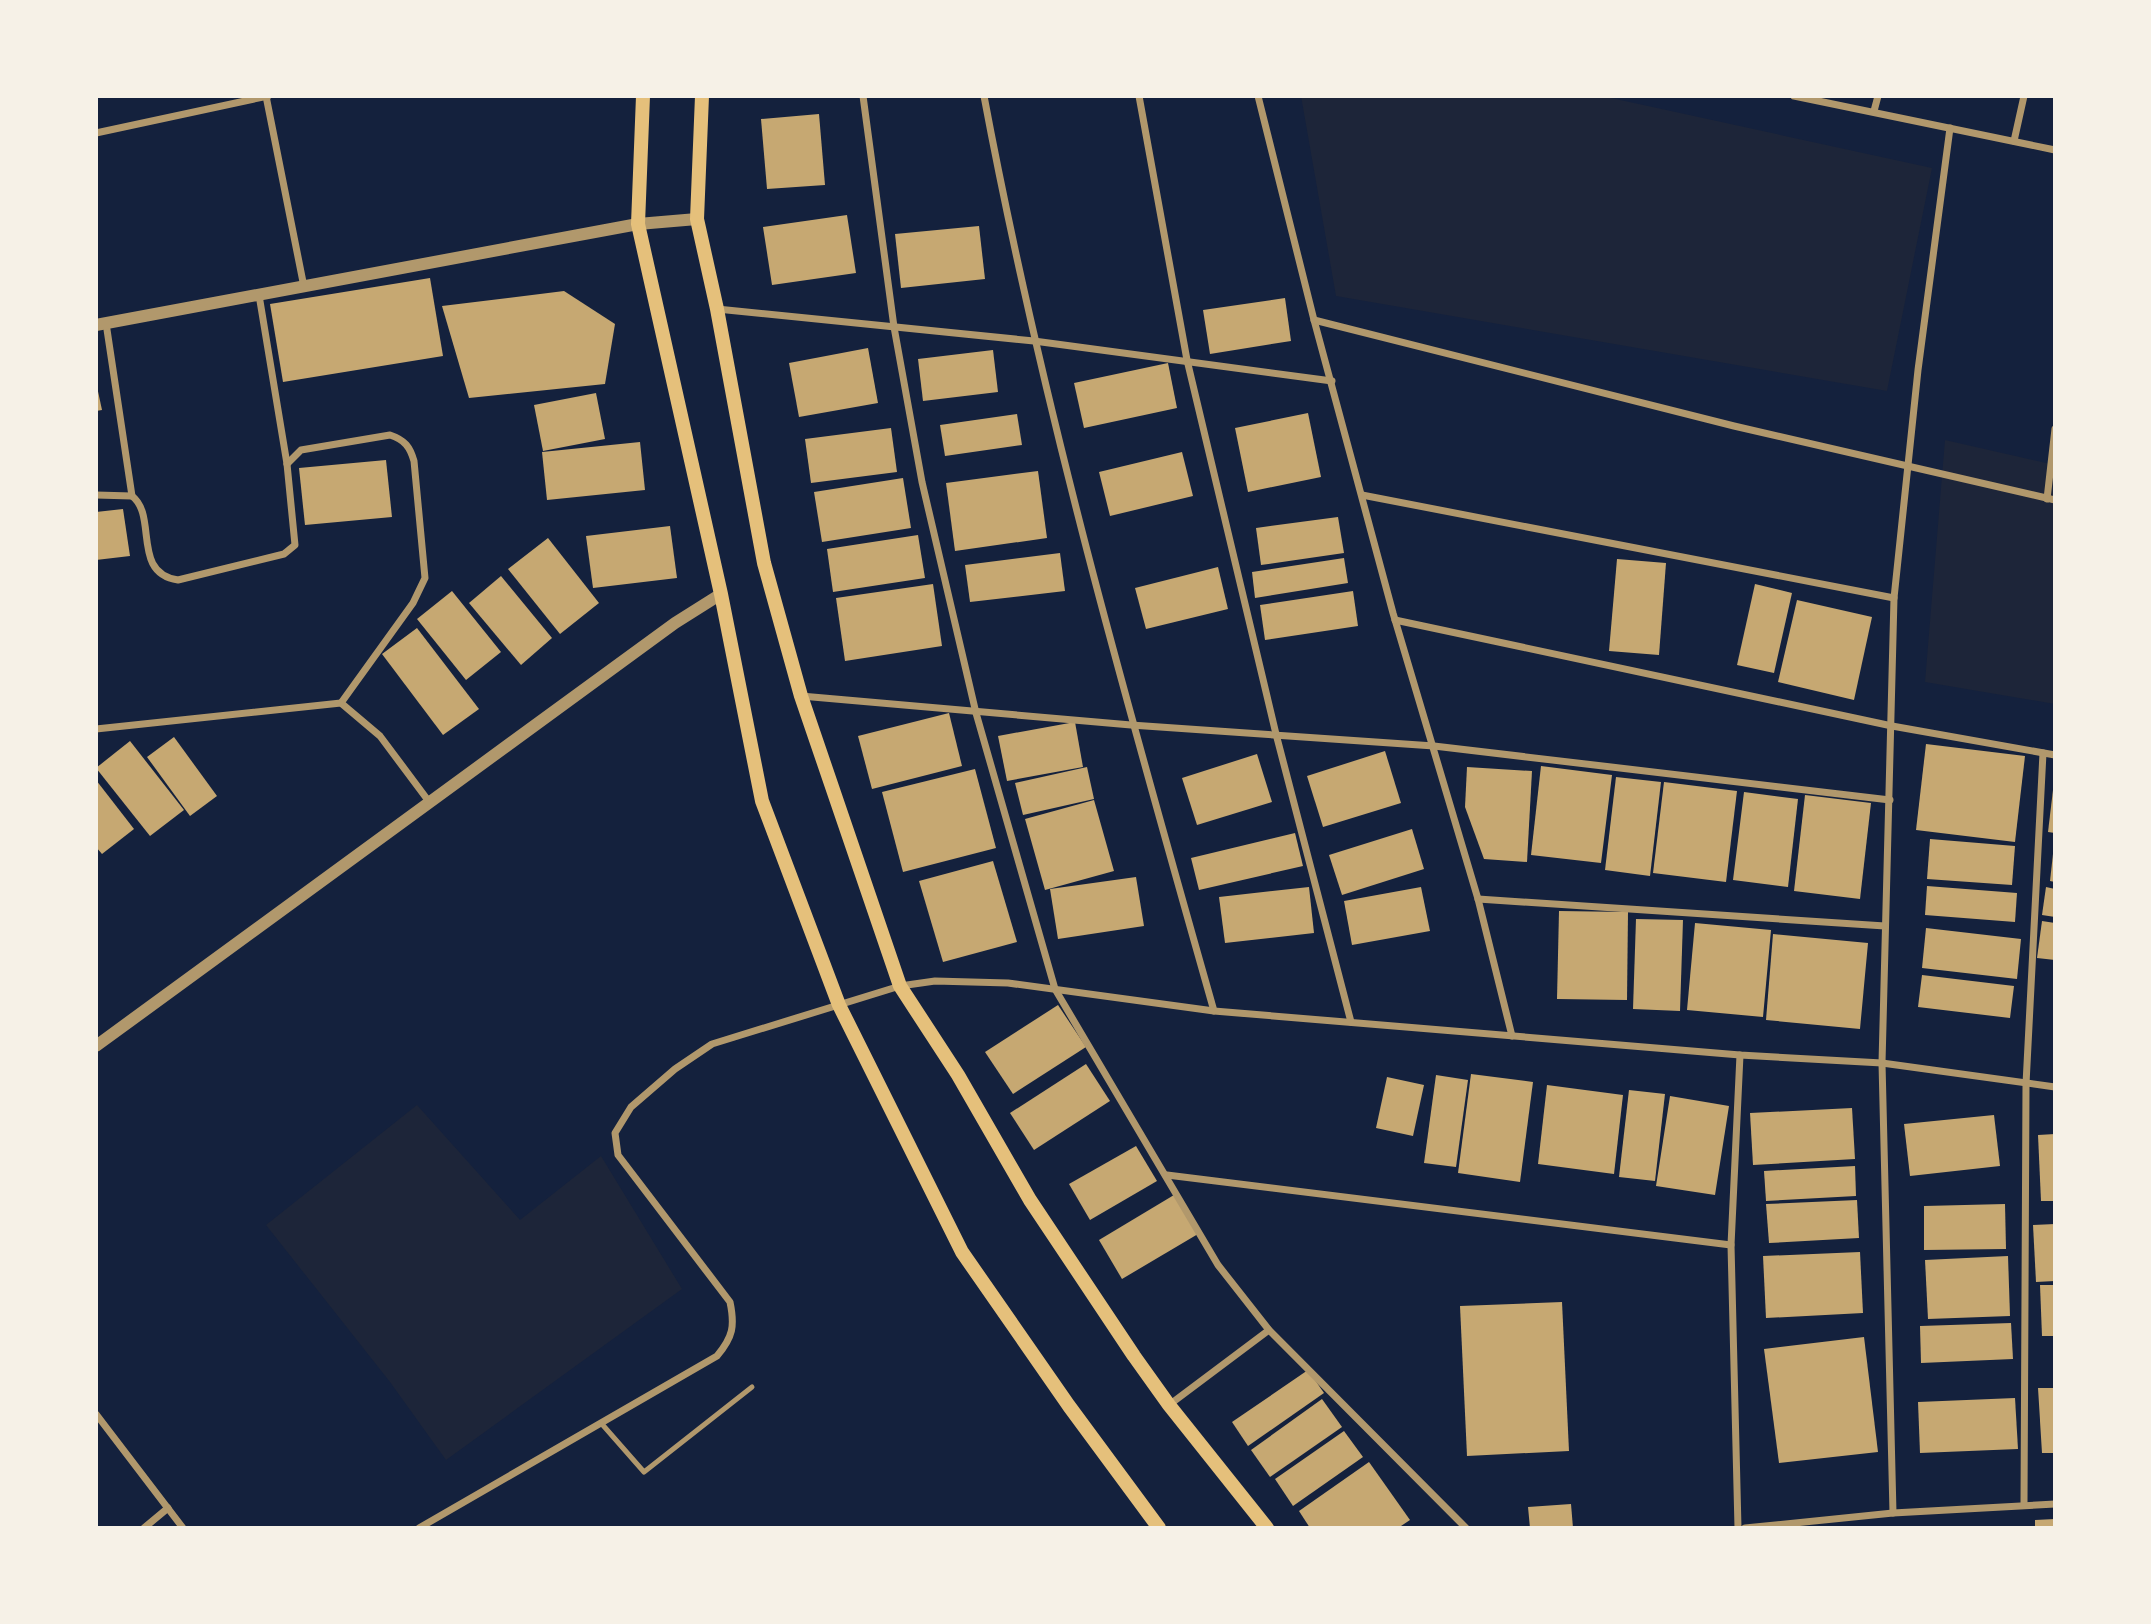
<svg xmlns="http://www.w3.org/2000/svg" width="2151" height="1624" viewBox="0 0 2151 1624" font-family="'Titillium Web',sans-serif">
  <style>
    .green { fill: #1d2539 }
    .building { fill: #c6a872 }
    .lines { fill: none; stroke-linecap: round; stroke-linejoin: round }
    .service { stroke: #b1986c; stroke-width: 5 }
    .minor { stroke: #b1986c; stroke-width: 7 }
    .tertiary { stroke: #b1986c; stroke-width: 12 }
    .secondary { stroke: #e5c07b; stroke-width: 14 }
  </style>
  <rect width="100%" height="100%" fill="#14213d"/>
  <g class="green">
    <polygon points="1301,96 1602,96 1932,168 1887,391 1336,296"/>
    <polygon points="1945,440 2055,465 2055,704 1925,682"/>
    <polygon points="417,1105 520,1220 601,1156 682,1289 446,1460 390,1382 266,1225"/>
  </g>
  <g class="building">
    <polygon points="819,114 825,185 767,189 761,119"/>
    <polygon points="847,215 856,273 772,285 763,227"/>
    <polygon points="979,226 985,279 901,288 895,234"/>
    <polygon points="430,278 443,356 283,382 270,304"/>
    <polygon points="564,291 615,324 605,384 469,398 442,306"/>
    <polygon points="1285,298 1291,341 1210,354 1203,310"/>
    <polygon points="868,348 878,403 799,417 789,363"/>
    <polygon points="993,350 998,392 923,401 918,359"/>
    <polygon points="1168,363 1177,408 1084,428 1074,383"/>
    <polygon points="96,382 102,410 96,411"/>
    <polygon points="596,393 605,439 543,451 534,405"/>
    <polygon points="1308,413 1321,477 1248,492 1235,428"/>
    <polygon points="1017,414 1022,445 945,456 940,425"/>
    <polygon points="891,428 897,472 811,483 805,439"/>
    <polygon points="640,442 645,490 547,500 542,452"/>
    <polygon points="1182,452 1193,496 1110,516 1099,472"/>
    <polygon points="386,460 392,517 305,525 299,468"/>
    <polygon points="1038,471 1047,538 955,551 946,483"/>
    <polygon points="903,478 911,528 822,542 814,492"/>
    <polygon points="123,509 130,556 96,560 96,512"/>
    <polygon points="1338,517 1344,553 1261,565 1256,528"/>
    <polygon points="670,526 677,578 593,588 586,536"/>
    <polygon points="918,535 925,578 833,592 827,549"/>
    <polygon points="548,538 599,603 560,634 508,569"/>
    <polygon points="1060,553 1065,591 970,602 965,565"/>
    <polygon points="1344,558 1348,583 1255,598 1252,572"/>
    <polygon points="1617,559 1666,563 1659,655 1609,651"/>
    <polygon points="1218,567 1228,609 1146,629 1135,588"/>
    <polygon points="501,576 552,638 521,665 469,603"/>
    <polygon points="933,584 942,646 845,661 836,598"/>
    <polygon points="1755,584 1792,593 1774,673 1737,665"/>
    <polygon points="452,591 501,652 466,680 417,619"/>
    <polygon points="1353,591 1358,626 1265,640 1260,605"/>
    <polygon points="1797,600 1872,617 1854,700 1778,682"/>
    <polygon points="417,628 479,709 443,735 382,654"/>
    <polygon points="949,713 962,766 872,789 858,736"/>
    <polygon points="1075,722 1083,767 1007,781 998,736"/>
    <polygon points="174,737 217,796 190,816 147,757"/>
    <polygon points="130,741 184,810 150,836 96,768"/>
    <polygon points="1926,744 2025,756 2015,842 1916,830"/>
    <polygon points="1385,751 1401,803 1323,827 1307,776"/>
    <polygon points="1257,754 1272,802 1197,825 1182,778"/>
    <polygon points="1541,766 1612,775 1601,863 1531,855"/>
    <polygon points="1087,767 1094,799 1023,815 1015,783"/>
    <polygon points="1467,767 1532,771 1527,862 1484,859 1465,807"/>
    <polygon points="975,769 996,848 903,872 882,792"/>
    <polygon points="1616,777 1661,782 1650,876 1605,870"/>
    <polygon points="96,780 134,829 102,854 96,847"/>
    <polygon points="1664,782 1737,791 1726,882 1653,873"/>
    <polygon points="2053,790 2055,790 2055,833 2048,832"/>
    <polygon points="1744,792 1798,799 1788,887 1733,880"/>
    <polygon points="1805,795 1871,803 1860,899 1794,891"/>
    <polygon points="1094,800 1114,871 1045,890 1025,819"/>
    <polygon points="1412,829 1424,869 1342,895 1329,855"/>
    <polygon points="1295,833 1303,866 1199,890 1191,858"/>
    <polygon points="1930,839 2015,846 2012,885 1927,879"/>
    <polygon points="2053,854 2055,854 2055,882 2050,881"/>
    <polygon points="993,861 1017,942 943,962 919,881"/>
    <polygon points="1136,877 1144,926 1058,939 1050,889"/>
    <polygon points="1927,886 2017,893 2015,922 1925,915"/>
    <polygon points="1309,887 1314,933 1225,943 1219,897"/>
    <polygon points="1421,887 1430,931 1352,945 1344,901"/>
    <polygon points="2046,887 2055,889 2055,917 2042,915"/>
    <polygon points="1559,911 1628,912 1627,1000 1557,999"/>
    <polygon points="1636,919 1683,920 1680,1011 1633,1009"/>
    <polygon points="2042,921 2055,923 2055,960 2037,958"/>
    <polygon points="1695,923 1771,930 1763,1017 1687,1010"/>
    <polygon points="1926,928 2021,939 2017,979 1922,968"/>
    <polygon points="1773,934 1868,943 1860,1029 1766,1020"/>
    <polygon points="1922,975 2014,986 2010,1018 1918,1007"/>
    <polygon points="1058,1005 1086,1047 1013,1094 985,1052"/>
    <polygon points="1086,1064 1110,1101 1034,1150 1010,1113"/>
    <polygon points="1471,1074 1533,1082 1520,1182 1458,1173"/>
    <polygon points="1436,1075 1468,1080 1456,1167 1424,1163"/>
    <polygon points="1387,1077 1424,1085 1413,1136 1376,1128"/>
    <polygon points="1547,1085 1623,1095 1614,1174 1538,1164"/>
    <polygon points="1629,1090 1665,1094 1655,1181 1619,1177"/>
    <polygon points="1670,1096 1729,1106 1715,1195 1656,1186"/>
    <polygon points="1852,1108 1855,1159 1753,1165 1750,1113"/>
    <polygon points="1994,1115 2000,1166 1910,1176 1904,1124"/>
    <polygon points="2055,1134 2055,1201 2041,1201 2038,1135"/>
    <polygon points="1136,1146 1157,1181 1090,1220 1069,1184"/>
    <polygon points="1855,1166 1856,1196 1766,1201 1764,1171"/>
    <polygon points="1174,1195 1198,1234 1122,1279 1099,1240"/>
    <polygon points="1857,1200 1859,1238 1769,1243 1766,1204"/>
    <polygon points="2005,1204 2006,1249 1924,1250 1924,1206"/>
    <polygon points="2055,1224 2055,1281 2036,1282 2033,1225"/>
    <polygon points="1860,1252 1863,1313 1766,1318 1763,1256"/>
    <polygon points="2008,1256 2010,1316 1928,1319 1925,1260"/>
    <polygon points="2040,1285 2055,1285 2055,1336 2042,1336"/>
    <polygon points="1562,1302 1569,1451 1467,1456 1460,1306"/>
    <polygon points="2011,1323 2013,1359 1921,1363 1920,1326"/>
    <polygon points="1864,1337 1878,1452 1779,1463 1764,1349"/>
    <polygon points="1308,1370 1324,1393 1248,1446 1232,1422"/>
    <polygon points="2038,1388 2055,1388 2055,1453 2042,1453"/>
    <polygon points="2015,1398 2018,1449 1920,1453 1918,1402"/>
    <polygon points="1322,1399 1342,1427 1270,1477 1251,1450"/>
    <polygon points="1344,1431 1363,1457 1293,1506 1275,1479"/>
    <polygon points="1369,1462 1410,1520 1398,1528 1310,1528 1299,1511"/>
    <polygon points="1571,1504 1573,1528 1530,1528 1528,1507"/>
    <polygon points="2055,1519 2055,1528 2035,1528 2035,1520"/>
  </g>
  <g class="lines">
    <polyline class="service" points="601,1423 644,1472 752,1387"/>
    <g class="minor">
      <polyline points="266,96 304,287"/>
      <polyline points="863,96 894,327 922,482 976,713 1055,989 1218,1265 1269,1330 1466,1528"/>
      <path d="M 984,96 C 1042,406 1128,708 1214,1011"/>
      <polyline points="1139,96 1187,360 1276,734 1351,1022"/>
      <polyline points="1258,96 1314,320 1393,613 1478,899 1512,1036"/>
      <polyline points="1794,96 2055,150"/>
      <polyline points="1874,111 1878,96"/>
      <polyline points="96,133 268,96"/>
      <polyline points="2014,141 2024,96"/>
      <polyline points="717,309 1034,341 1332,381"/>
      <polyline points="1314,320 1734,426 2055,500"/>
      <path d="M 106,323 L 132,496 C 158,516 131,573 178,580 L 284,554 L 295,545 L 287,464 L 259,295"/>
      <path d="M 287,464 L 301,450 L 390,435 C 405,440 410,447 414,461 L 425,578 L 413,603 L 341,703"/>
      <polyline points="96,495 132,496"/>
      <polyline points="1362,495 1894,598"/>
      <polyline points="2047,499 2055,429"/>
      <polyline points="1395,620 1892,726 2055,755"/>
      <polyline points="801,696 1131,725 1434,746 1890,800"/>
      <polyline points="96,729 341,703 380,736 430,803"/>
      <polyline points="1478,899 1885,926"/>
      <polyline points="1167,1175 1731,1245"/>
      <polyline points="1169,1405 1269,1330"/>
      <polyline points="96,1414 183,1528"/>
      <polyline points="2024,1505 2026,1084 2043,753"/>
      <polyline points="1893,1513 1882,1063 1894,598 1918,370 1950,128"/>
      <polyline points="144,1528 168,1508"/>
      <path d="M 419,1528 L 717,1356 C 733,1337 735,1326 730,1302 L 618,1155 L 615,1133 L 631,1107 L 675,1069 L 712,1044 L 900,986 L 935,981 L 1008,983 L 1214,1011 L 1740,1055 L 1882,1063 L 2055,1087"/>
      <polyline points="1738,1528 1731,1245 1740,1055"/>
      <polyline points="1745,1528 1893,1513 2055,1504"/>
    </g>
    <g class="tertiary">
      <polyline points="96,325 638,224 697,219"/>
      <polyline points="96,1046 675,623 721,594"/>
    </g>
    <g class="secondary">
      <polyline points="643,96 638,224 721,594 762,801 839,1005 962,1252 1069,1406 1159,1528"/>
      <polyline points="702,96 697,219 717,309 764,563 801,696 900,986 958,1075 1030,1200 1134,1356 1169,1405 1267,1528"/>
    </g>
  </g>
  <rect width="2151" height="1624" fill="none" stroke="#f6f1e7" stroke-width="196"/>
</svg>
